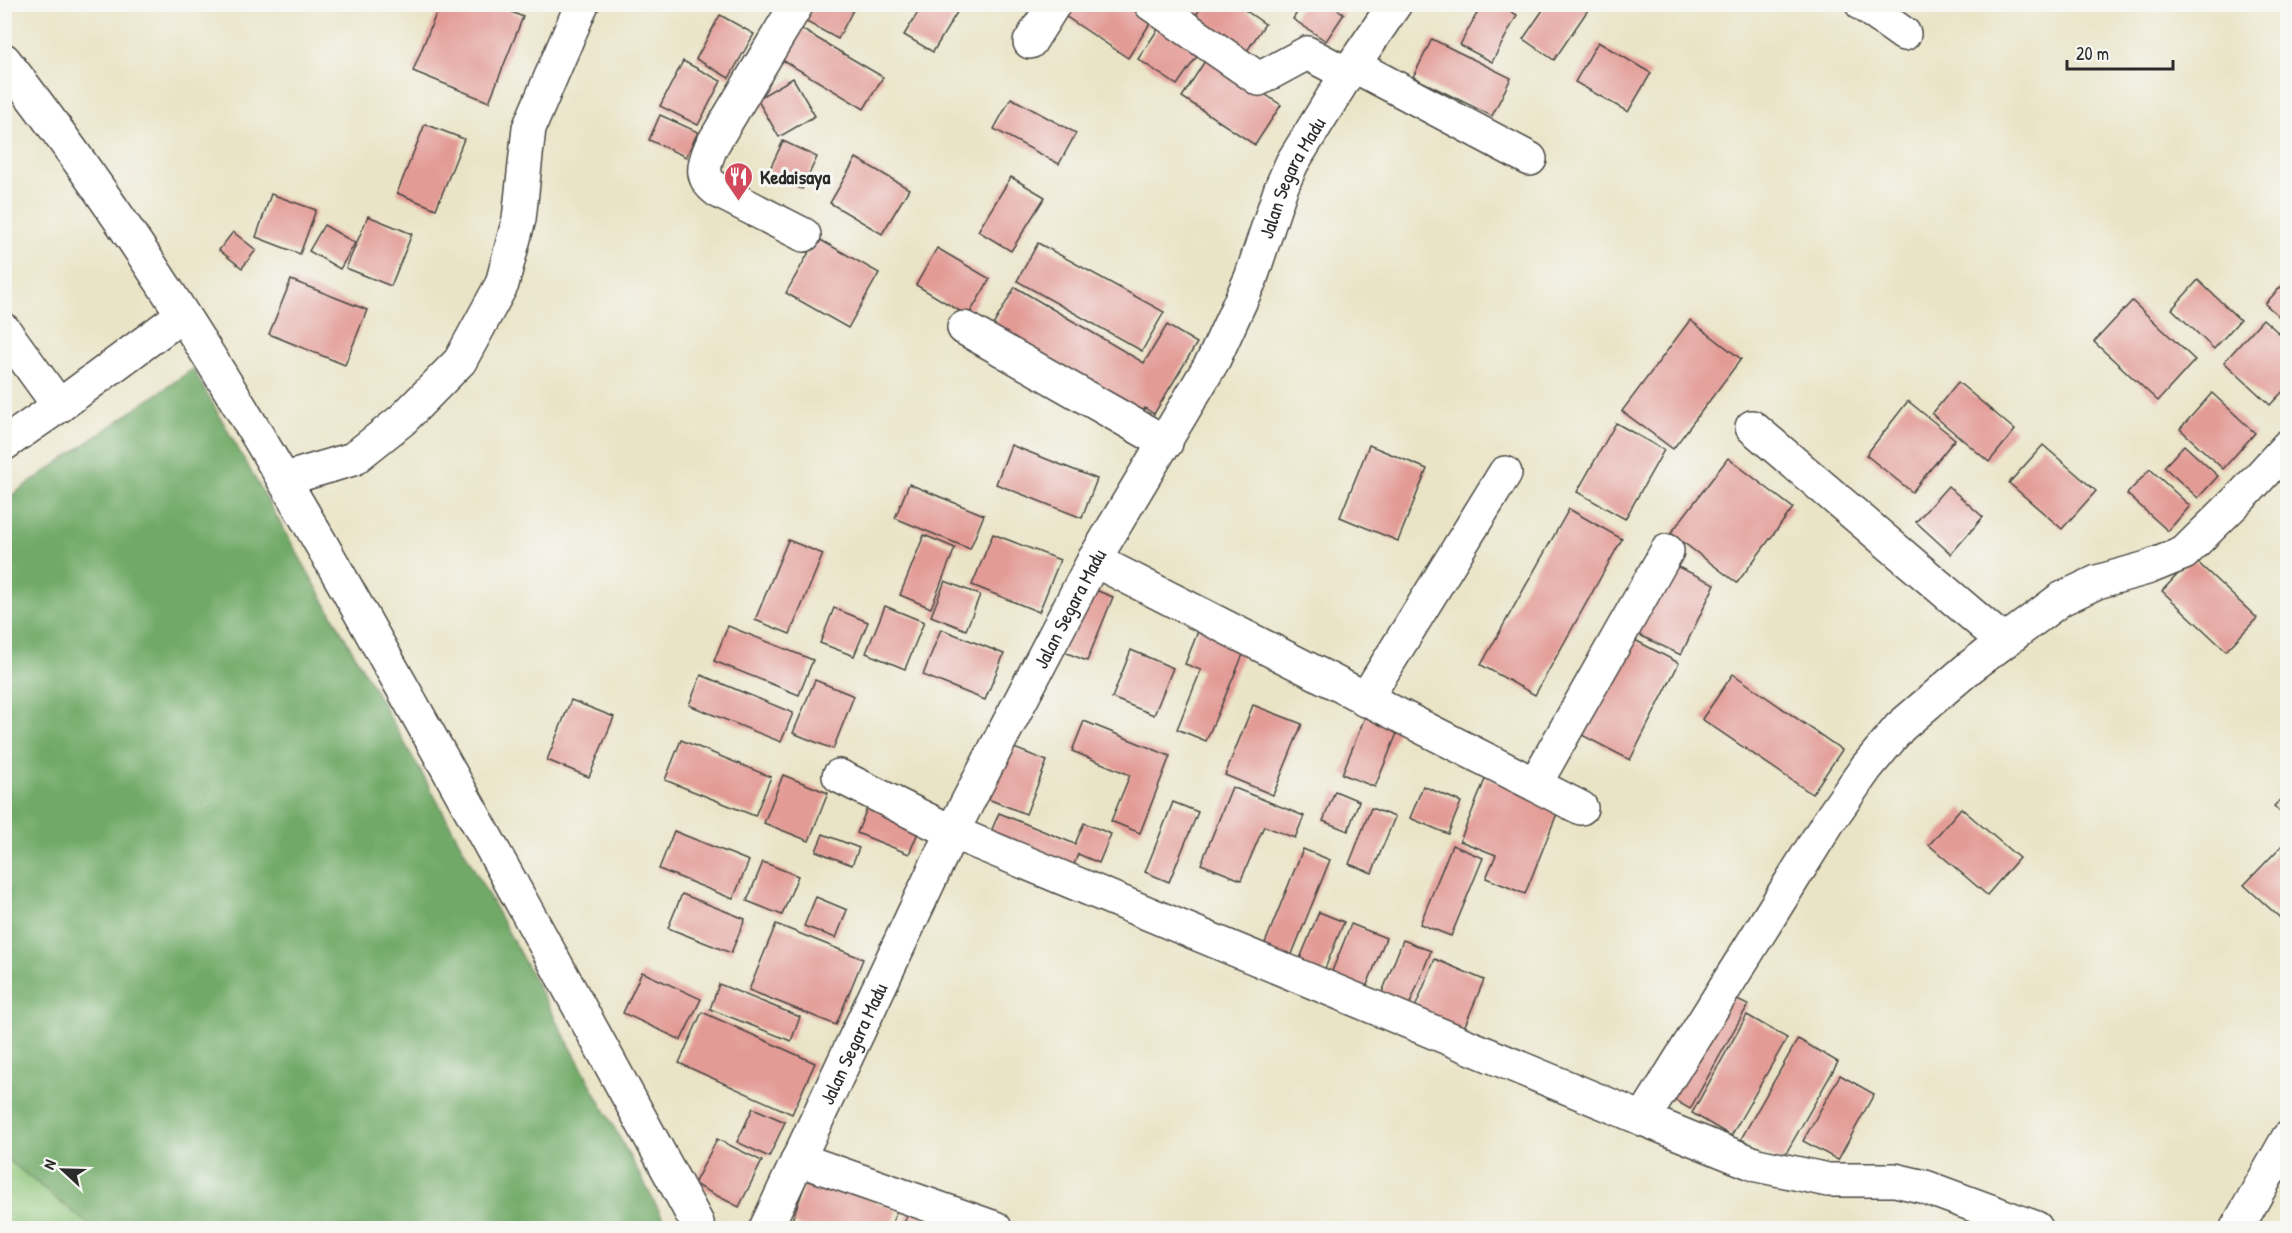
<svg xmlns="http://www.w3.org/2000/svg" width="2292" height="1233" viewBox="0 0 2292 1233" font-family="'Patrick Hand',sans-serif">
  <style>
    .green { fill: #8cc477; stroke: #5c7851; stroke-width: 1.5 }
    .forest { fill: #71aa68; stroke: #4e6a4a; stroke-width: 1.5 }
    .building { fill: #e39b96 }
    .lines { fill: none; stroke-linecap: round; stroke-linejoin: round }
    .minor-casing { stroke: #484742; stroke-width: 36 }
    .minor { stroke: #fff; stroke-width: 33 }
    .labels { text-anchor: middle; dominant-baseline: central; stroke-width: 6; stroke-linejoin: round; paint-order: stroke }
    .poi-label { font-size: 20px; font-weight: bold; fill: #2b2b2b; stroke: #f6f6f2; text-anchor: start }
    .street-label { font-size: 20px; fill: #2b2b2b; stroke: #f6f6f2 }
  </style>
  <rect width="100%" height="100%" fill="#f6f6f2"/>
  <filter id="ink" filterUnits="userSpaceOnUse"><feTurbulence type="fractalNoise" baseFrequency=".0167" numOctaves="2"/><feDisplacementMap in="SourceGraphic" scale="12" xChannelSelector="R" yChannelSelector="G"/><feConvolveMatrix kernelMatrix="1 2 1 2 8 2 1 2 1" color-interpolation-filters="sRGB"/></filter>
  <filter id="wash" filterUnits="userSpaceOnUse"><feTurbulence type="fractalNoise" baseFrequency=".008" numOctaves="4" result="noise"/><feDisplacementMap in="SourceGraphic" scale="24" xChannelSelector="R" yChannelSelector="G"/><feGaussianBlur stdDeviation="1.35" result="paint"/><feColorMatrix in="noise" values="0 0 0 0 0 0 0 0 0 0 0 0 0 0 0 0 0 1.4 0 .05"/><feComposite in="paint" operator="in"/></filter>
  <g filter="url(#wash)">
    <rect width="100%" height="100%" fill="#eae4c7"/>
    <polygon class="green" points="5,1157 93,1228 5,1228"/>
    <polygon class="forest" points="193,369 434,795 662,1216 666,1228 93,1228 5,1157 5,500"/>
    <g id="blocks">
      <g class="building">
        <polygon points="440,4 493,4 523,17 489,102 413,71"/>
        <polygon points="808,4 856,4 838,39 801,19"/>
        <polygon points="923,4 962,4 933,52 904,35"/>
        <polygon points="1060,4 1124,4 1151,22 1128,58 1056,10"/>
        <polygon points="1203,4 1236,4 1265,24 1245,54 1193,20"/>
        <polygon points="1302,4 1330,4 1344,14 1326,41 1293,19"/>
        <polygon points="1482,4 1498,4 1517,15 1492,62 1460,45"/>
        <polygon points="1547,4 1592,4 1554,60 1523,39"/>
        <polygon points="720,15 754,34 729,78 696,59"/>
        <polygon points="1160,26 1200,52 1177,85 1138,59"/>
        <polygon points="798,27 883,77 864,109 779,58"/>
        <polygon points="1432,39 1511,78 1492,116 1413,77"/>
        <polygon points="1598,42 1651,73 1628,112 1575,82"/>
        <polygon points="1208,56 1281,105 1255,145 1182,97"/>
        <polygon points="683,61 721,81 698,125 660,106"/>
        <polygon points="793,78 815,116 779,137 757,99"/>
        <polygon points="1011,98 1076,133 1059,164 994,129"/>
        <polygon points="660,115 698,132 686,157 649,140"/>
        <polygon points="425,124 464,139 436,209 397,193"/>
        <polygon points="783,141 817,157 802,189 768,173"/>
        <polygon points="856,158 909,189 882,234 830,203"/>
        <polygon points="1011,177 1045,197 1011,251 978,231"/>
        <polygon points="271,194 316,210 300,254 256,237"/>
        <polygon points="368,216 412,234 391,286 346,268"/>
        <polygon points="324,225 355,243 340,269 309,251"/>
        <polygon points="233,232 256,250 242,268 219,250"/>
        <polygon points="817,238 879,273 848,328 786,293"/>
        <polygon points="1038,243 1164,312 1142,351 1017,281"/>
        <polygon points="937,248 990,279 968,316 916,285"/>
        <polygon points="2288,279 2288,324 2265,304"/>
        <polygon points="291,280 367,310 345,365 269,334"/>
        <polygon points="2198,280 2240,320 2214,349 2172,309"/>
        <polygon points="1015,287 1144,363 1167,325 1197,343 1154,414 1145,408 1140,416 991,329"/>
        <polygon points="2132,301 2195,360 2158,401 2094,342"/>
        <polygon points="2263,319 2288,341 2288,386 2270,405 2224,362"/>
        <polygon points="1690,320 1741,359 1673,449 1622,411"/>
        <polygon points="1958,382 2015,430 1989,462 1932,414"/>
        <polygon points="2212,393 2255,433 2223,469 2180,429"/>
        <polygon points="1908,401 1955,439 1912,492 1866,455"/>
        <polygon points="1616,423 1664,450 1625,519 1577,492"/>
        <polygon points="1011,445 1097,479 1082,518 996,484"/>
        <polygon points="1369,445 1427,469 1398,541 1340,517"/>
        <polygon points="2043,445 2096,491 2062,529 2009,483"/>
        <polygon points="2184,445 2218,476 2198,498 2164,467"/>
        <polygon points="1728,458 1793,508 1737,583 1671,533"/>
        <polygon points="2150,469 2190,506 2168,531 2127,494"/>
        <polygon points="909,484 984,515 970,549 895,518"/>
        <polygon points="1948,486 1983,517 1951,554 1916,522"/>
        <polygon points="1569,509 1622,539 1535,695 1481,665"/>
        <polygon points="993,534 1060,560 1039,612 972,585"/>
        <polygon points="924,535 955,548 931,608 900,595"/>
        <polygon points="788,540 823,554 790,634 755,620"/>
        <polygon points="2193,558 2257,618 2226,651 2162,591"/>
        <polygon points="1667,562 1715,584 1681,655 1635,633"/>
        <polygon points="945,581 980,595 966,630 931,616"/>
        <polygon points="1088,587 1113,597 1087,661 1062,651"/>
        <polygon points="885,606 924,622 905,669 866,653"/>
        <polygon points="834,608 868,622 854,656 820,643"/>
        <polygon points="1201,624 1248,643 1206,741 1177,729 1201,670 1185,664"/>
        <polygon points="728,626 813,660 799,695 714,661"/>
        <polygon points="941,629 1004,654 985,700 923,675"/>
        <polygon points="1631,638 1679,663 1630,760 1580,734"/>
        <polygon points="1131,650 1173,668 1154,715 1112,698"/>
        <polygon points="1733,674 1842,750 1812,794 1702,719"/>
        <polygon points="701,675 793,713 781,742 689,705"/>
        <polygon points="815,680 854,696 833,749 793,733"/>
        <polygon points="571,700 614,717 589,777 547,760"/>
        <polygon points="1253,705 1302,724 1273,795 1225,775"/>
        <polygon points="1367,712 1400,726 1375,787 1342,774"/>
        <polygon points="1084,721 1170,756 1140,833 1111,821 1130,775 1072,751"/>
        <polygon points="681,740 771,777 755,816 665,780"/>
        <polygon points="1009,746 1047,761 1026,814 988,799"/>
        <polygon points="783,775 828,793 809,841 764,823"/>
        <polygon points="1486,777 1560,806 1525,894 1486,878 1496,855 1460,841"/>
        <polygon points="1423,786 1461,802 1448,834 1410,818"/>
        <polygon points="1232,787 1304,816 1295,838 1264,826 1241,880 1201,864"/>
        <polygon points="1335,791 1359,801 1348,831 1323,821"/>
        <polygon points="2288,792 2288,820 2274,806"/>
        <polygon points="870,801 922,823 909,854 857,833"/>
        <polygon points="1173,802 1198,812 1169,882 1145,872"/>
        <polygon points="1371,808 1395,817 1372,873 1349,864"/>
        <polygon points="1961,808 2019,858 1987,895 1929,845"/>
        <polygon points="999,813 1075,844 1084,823 1111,834 1099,863 1078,854 1070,875 987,841"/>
        <polygon points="674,831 749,861 733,899 659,869"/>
        <polygon points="823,834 859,848 852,865 816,851"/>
        <polygon points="2288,839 2288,925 2244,885"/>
        <polygon points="1452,845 1483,858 1451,936 1420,924"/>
        <polygon points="1303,849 1330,860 1288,964 1261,953"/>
        <polygon points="763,862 798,876 782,915 747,901"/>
        <polygon points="682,894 745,919 731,953 668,928"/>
        <polygon points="816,897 847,910 836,938 804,926"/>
        <polygon points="1319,912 1344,922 1322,976 1297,966"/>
        <polygon points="776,924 863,959 836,1025 749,990"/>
        <polygon points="1351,924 1386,938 1365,990 1330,976"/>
        <polygon points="1403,940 1431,951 1409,1006 1381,995"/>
        <polygon points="1435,959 1484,980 1461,1035 1412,1015"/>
        <polygon points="642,972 701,999 681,1040 623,1013"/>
        <polygon points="719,984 800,1017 791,1041 710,1009"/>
        <polygon points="1726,995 1748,1005 1690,1109 1664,1094"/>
        <polygon points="702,1012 815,1063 792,1114 679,1063"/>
        <polygon points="1747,1015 1787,1038 1731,1136 1692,1113"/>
        <polygon points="1798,1039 1838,1062 1781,1162 1741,1139"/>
        <polygon points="1840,1075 1874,1094 1838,1160 1803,1141"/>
        <polygon points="753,1108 785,1122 769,1157 737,1142"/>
        <polygon points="717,1139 762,1161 739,1207 694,1184"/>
        <polygon points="808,1176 897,1210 890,1228 806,1228 791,1223"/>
        <polygon points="912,1204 971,1228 902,1228"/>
      </g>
    </g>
  </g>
  <g filter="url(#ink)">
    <use href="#blocks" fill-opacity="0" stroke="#484742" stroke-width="1.5"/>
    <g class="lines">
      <defs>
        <g id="minor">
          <path d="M 797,4 L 711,147 C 703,166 700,178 718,191 L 804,235"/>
          <polyline points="1151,4 1259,79 1307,53 1347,74"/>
          <polyline points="1862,4 1904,34"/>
          <polyline points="1030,42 1054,4"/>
          <path d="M 4,60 C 150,248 272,454 388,662 C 493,848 595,1035 697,1223 L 698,1228"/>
          <polyline points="1353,65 1530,159"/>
          <polyline points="964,328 1166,443"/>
          <polyline points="4,330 59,406 4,444"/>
          <polyline points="59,406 182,315"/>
          <polyline points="1752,427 2003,641"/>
          <polyline points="285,479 353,459 402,420 460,361 502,284 519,219 529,128 582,4"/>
          <polyline points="1094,560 1581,808"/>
          <polyline points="1365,700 1505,473"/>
          <polyline points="839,776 952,832 1643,1119 1829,821 1866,768 1900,727 1970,667 2061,599 2097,582 2147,568 2184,553 2246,492 2288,446"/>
          <polyline points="1535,784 1667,551"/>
          <polyline points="1643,1119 1757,1165 1828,1180 1895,1180 1925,1187 2036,1228"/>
          <polyline points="798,1159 995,1228"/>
          <path id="s1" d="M 766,1228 L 952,832 L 1094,560 L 1214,359 L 1251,278 L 1281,188 L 1292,163 L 1347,74 L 1395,4"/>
          <polyline points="2237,1228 2288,1138"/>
        </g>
      </defs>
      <use href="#minor" class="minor-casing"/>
      <use href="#minor" class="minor"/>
    </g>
  </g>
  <defs>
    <symbol id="restaurant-pin" viewBox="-11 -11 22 30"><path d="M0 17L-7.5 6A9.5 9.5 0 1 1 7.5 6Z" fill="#d1495b" stroke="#f6f6f2"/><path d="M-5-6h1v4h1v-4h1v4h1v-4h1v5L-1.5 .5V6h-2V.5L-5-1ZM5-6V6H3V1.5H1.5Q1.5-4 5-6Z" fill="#fff"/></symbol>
  </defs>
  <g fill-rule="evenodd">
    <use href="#restaurant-pin" x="722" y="160" width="33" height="45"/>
  </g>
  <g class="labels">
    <g class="poi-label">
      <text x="760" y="176">Kedaisaya</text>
    </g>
    <g class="street-label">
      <text stroke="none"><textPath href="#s1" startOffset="1176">Jalan Segara Madu</textPath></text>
      <text stroke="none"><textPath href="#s1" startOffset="690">Jalan Segara Madu</textPath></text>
      <text stroke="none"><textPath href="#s1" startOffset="204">Jalan Segara Madu</textPath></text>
    </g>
  </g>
  <rect width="2292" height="1233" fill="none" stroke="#f6f6f2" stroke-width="24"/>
  <g transform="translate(63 1170) rotate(292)" stroke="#f6f6f2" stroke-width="4.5" paint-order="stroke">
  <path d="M0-4.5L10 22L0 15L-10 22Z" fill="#2b2b2b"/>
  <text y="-9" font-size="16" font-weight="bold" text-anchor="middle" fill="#2b2b2b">N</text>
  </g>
  <path d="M2067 60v9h106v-9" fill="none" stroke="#2b2b2b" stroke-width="3"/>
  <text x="2076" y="60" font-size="18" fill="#2b2b2b" stroke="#f6f6f2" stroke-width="4.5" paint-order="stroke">20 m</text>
</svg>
